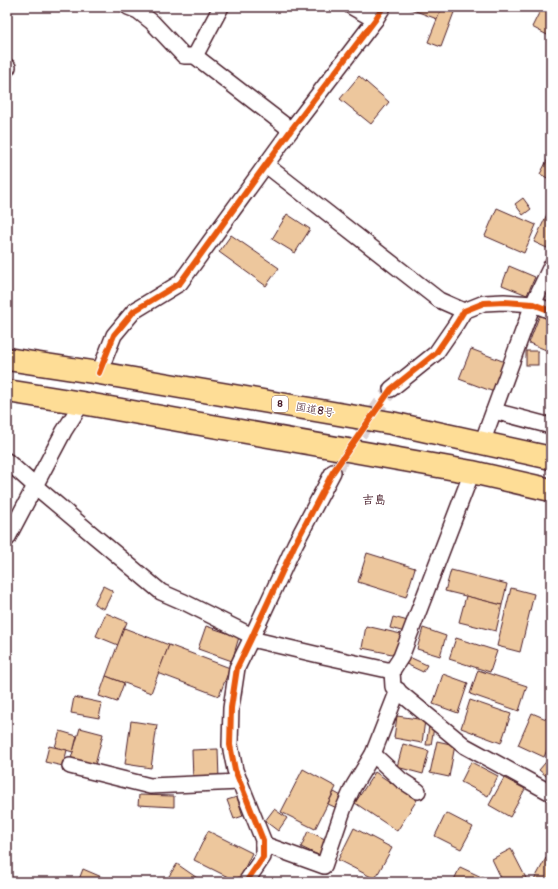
<svg xmlns="http://www.w3.org/2000/svg" width="558" height="889" viewBox="0 0 558 889" font-family="'Balsamiq Sans','Klee One',sans-serif">
  <style>
    .building { fill: #edc79d; stroke: #4a1f2b }
    .lines { fill: none; stroke-linecap: round; stroke-linejoin: round }
    .minor-tunnel { stroke: #dbd2d5; stroke-width: 15; stroke-dasharray: 15 8; stroke-linecap: butt }
    .minor-casing { stroke: #4a1f2b; stroke-width: 18 }
    .trunk-casing { stroke: #4a1f2b; stroke-width: 25 }
    .minor { stroke: #fff; stroke-width: 15 }
    .trunk { stroke: #fedd96; stroke-width: 22 }
    .cycleway-casing { stroke: #fff; stroke-width: 8 }
    .cycleway { stroke: #e8590c; stroke-width: 6 }
    .labels { text-anchor: middle; dominant-baseline: central; stroke-width: 3; stroke-linejoin: round; paint-order: stroke }
    .shield { fill: #fff; stroke: #80626b; stroke-width: 1 }
    .shield-label { font-size: 10px; font-weight: bold; fill: #4a1f2b }
    .street-label { font-size: 11px; fill: #4a1f2b; stroke: #fff }
    .neighbourhood-label { font-size: 12px; font-weight: bold; fill: #4a1f2b; stroke: #fff }
  </style>
  <rect width="100%" height="100%" fill="#fff"/>
  <filter id="ink" filterUnits="userSpaceOnUse"><feTurbulence type="fractalNoise" baseFrequency=".025" numOctaves="2"/><feDisplacementMap in="SourceGraphic" scale="8" xChannelSelector="R" yChannelSelector="G"/><feConvolveMatrix kernelMatrix="1 2 1 2 8 2 1 2 1" color-interpolation-filters="sRGB"/></filter>
  <g filter="url(#ink)">
    <g class="building">
      <polygon points="405,7 442,7 437,19"/>
      <polygon points="442,7 456,7 441,47 428,42"/>
      <polygon points="542,7 551,7 551,37 532,27"/>
      <polygon points="359,76 389,102 371,124 340,99"/>
      <polygon points="549,157 551,158 551,180 540,174"/>
      <polygon points="523,198 531,209 523,215 515,204"/>
      <polygon points="497,208 536,225 524,253 485,236"/>
      <polygon points="549,210 551,211 551,240 547,248 534,242"/>
      <polygon points="287,214 310,229 295,253 272,239"/>
      <polygon points="231,235 279,268 266,286 219,252"/>
      <polygon points="509,266 535,277 527,295 502,285"/>
      <polygon points="540,314 551,318 551,352 529,343"/>
      <polygon points="471,349 505,362 494,392 459,379"/>
      <rect x="526" y="351" width="12" height="14"/>
      <polygon points="367,553 415,568 406,597 358,582"/>
      <polygon points="451,570 507,584 502,605 445,591"/>
      <polygon points="103,586 113,591 104,609 94,604"/>
      <polygon points="511,588 534,594 520,652 497,646"/>
      <polygon points="466,596 502,605 496,631 459,622"/>
      <polygon points="106,613 127,622 118,645 96,636"/>
      <polygon points="393,617 408,621 405,632 390,628"/>
      <polygon points="206,626 239,637 232,661 198,649"/>
      <polygon points="366,626 401,634 397,655 362,648"/>
      <polygon points="124,628 169,645 151,693 106,676"/>
      <polygon points="423,628 446,636 440,656 417,649"/>
      <polygon points="456,638 497,651 490,672 449,659"/>
      <polygon points="169,645 230,668 219,696 158,673"/>
      <polygon points="407,656 427,665 423,672 404,663"/>
      <polygon points="478,670 527,686 519,711 470,694"/>
      <polygon points="443,674 468,683 458,713 433,704"/>
      <polygon points="106,676 124,683 117,702 99,696"/>
      <polygon points="74,697 102,703 99,718 71,713"/>
      <polygon points="470,700 511,714 501,743 461,728"/>
      <polygon points="532,713 551,721 551,741 544,757 518,745"/>
      <polygon points="397,716 425,720 422,743 394,738"/>
      <polygon points="131,721 157,725 151,768 125,764"/>
      <polygon points="429,726 434,727 431,745 426,745"/>
      <polygon points="80,728 103,734 94,769 70,762"/>
      <polygon points="60,731 77,736 73,752 55,747"/>
      <polygon points="437,741 455,745 449,777 430,773"/>
      <polygon points="403,744 429,751 423,774 397,767"/>
      <polygon points="49,746 67,750 63,766 45,762"/>
      <polygon points="218,749 219,780 193,781 192,750"/>
      <polygon points="551,756 551,780 539,770"/>
      <polygon points="471,762 498,776 488,796 461,782"/>
      <polygon points="303,769 336,787 315,829 281,812"/>
      <polygon points="375,772 417,800 397,831 355,803"/>
      <polygon points="504,778 525,789 510,817 489,805"/>
      <polygon points="334,792 345,798 339,809 328,804"/>
      <polygon points="139,795 174,796 174,807 138,805"/>
      <polygon points="237,797 243,816 234,819 227,800"/>
      <polygon points="274,809 287,818 278,831 265,821"/>
      <polygon points="446,813 473,827 461,849 435,836"/>
      <polygon points="354,828 392,848 375,879 338,860"/>
      <polygon points="208,831 252,853 238,882 194,860"/>
      <polygon points="308,831 327,840 320,856 301,847"/>
      <polygon points="511,849 528,882 503,882 492,859"/>
      <polygon points="546,858 551,860 551,882 533,882"/>
      <polygon points="177,864 203,882 165,882"/>
      <polygon points="460,867 488,880 487,882 453,882"/>
      <polygon points="83,869 104,878 103,882 78,882"/>
    </g>
    <g class="lines">
      <polyline class="minor-tunnel" points="333,472 391,389"/>
      <defs>
        <g id="minor">
          <polyline points="128,7 138,11 152,22 184,56 195,56 291,130"/>
          <polyline points="352,7 375,20"/>
          <polyline points="195,56 221,7"/>
          <polyline points="7,67 8,67 7,69"/>
          <polyline points="266,165 439,300 464,311"/>
          <polyline points="99,373 114,335 134,311 180,283 291,130 375,20 383,7"/>
          <polyline points="391,389 436,353 456,324 464,311 484,303 504,302 533,304 551,311"/>
          <polyline points="494,411 551,426"/>
          <polyline points="482,443 533,304 551,266"/>
          <polyline points="7,461 35,486 161,592 184,602 248,634 251,639 319,655 392,671"/>
          <polyline points="472,472 401,657 392,671 393,687 465,746 551,793"/>
          <polyline points="7,539 64,431 82,403"/>
          <polyline points="373,754 401,780 418,791"/>
          <polyline points="70,766 150,786 240,782"/>
          <polyline points="263,844 324,866 343,810 353,787 373,754 398,690"/>
          <polyline points="246,882 263,857 263,840 235,770 230,745 231,708 237,668 251,639 295,544 333,472"/>
        </g>
        <g id="trunk">
          <polyline points="7,359 99,373 391,423 551,458"/>
          <polyline points="7,391 82,403 472,472 551,490"/>
        </g>
      </defs>
      <use href="#minor" class="minor-casing"/>
      <use href="#trunk" class="trunk-casing"/>
      <use href="#minor" class="minor"/>
      <use href="#trunk" class="trunk"/>
      <defs>
        <g id="cycleway">
          <polyline points="99,373 114,335 134,311 180,283 291,130 375,20 383,7"/>
          <polyline points="246,882 263,857 263,840 235,770 230,745 231,708 237,668 251,639 295,544 333,472 391,389 436,353 456,324 464,311 484,303 504,302 533,304 551,311"/>
        </g>
      </defs>
      <use href="#cycleway" class="cycleway-casing"/>
      <use href="#cycleway" class="cycleway"/>
    </g>
  </g>
  <g class="labels">
    <rect class="shield" x="272" y="396" width="16" height="16" rx="3"/>
    <g class="shield-label">
      <text x="280" y="404">8</text>
    </g>
    <g class="street-label">
      <text transform="translate(315 410) rotate(10)">国道8号</text>
    </g>
    <g class="neighbourhood-label">
      <text x="374" y="500">吉島</text>
    </g>
  </g>
  <rect width="558" height="889" fill="none" stroke="#fff" stroke-width="24"/>
  <rect x="12" y="12" width="534" height="865" fill="none" stroke="#4a1f2b" stroke-width="1.5" filter="url(#ink)"/>
</svg>
